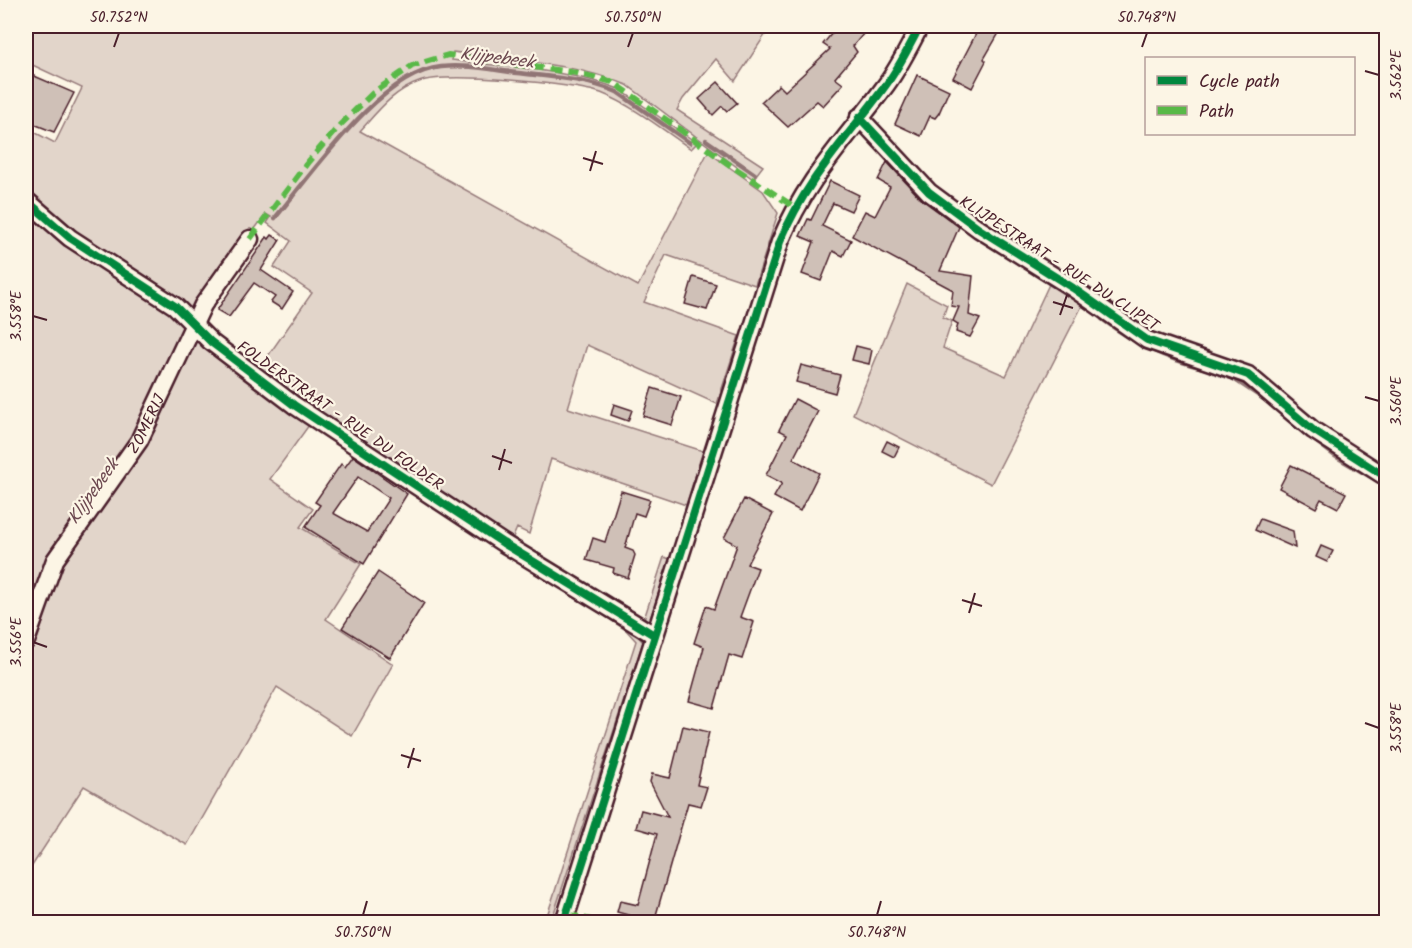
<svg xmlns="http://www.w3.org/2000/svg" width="1412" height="948" viewBox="0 0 1412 948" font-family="Kalam,sans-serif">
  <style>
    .green { fill: #e2d5ca; stroke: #967a7a; stroke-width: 1.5 }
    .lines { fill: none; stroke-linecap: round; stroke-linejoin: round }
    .stream { stroke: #917474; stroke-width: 4.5 }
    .building { fill: #cfc0b7; stroke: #4a1f2b; stroke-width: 1.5; fill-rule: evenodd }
    .minor-casing { stroke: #4a1f2b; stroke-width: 21 }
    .minor { stroke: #fcf5e5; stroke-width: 16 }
    .quiet { stroke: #58b947; stroke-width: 6; stroke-dasharray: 12 6; stroke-linecap: butt }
    .cycleway-casing { stroke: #fcf5e5; stroke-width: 11 }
    .cycleway { stroke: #00873e; stroke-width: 8 }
    .ticks { fill: none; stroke: #4a1f2b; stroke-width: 2 }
    .labels { text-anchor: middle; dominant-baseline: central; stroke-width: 4.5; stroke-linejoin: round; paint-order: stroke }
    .street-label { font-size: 16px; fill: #4a1f2b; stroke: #fcf5e5 }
    .water-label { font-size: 18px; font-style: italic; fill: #6d4950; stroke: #fcf5e5 }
    .neatline { fill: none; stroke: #4a1f2b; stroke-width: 2 }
    .ticks-label { font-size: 15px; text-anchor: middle; fill: #4a1f2b }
  </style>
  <rect width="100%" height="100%" fill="#fcf5e5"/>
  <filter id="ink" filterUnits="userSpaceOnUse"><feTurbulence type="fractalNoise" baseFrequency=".0167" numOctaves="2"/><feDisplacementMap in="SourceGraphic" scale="12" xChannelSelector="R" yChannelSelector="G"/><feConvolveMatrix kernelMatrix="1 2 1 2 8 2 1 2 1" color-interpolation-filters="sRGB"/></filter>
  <g filter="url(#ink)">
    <g class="green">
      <path d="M 26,26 L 771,26 L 735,81 L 716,59 L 683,99 L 677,110 L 763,166 L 753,179 L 627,85 C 572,62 511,61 453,52 L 452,60 C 507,68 567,69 619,89 L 697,143 L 691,149 C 663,130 634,106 601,93 C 574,83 445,72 419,82 C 393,91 378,111 360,131 L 638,286 L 708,152 L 763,191 L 778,213 L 755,285 L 666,255 L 644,302 L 739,336 L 717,404 L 587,345 L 568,408 L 703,451 L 686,505 L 551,459 L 529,534 L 517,528 L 510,544 L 256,373 L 312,293 L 274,267 L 291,241 L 267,223 L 271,217 L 266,214 L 192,313 L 96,252 L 30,199 C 19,181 24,149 34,132 L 55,143 L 82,88 L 26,62 Z"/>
      <polygon points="26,206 184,321 184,330 163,384 84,516 26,632"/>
      <polygon points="1051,280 1084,302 991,484 853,414 907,284 947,305 943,317 952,321 943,348 1006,376"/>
      <polygon points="195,339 312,421 270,479 313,509 300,527 361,564 326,619 393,664 352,736 277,687 187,845 84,786 30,869 26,867 26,648 50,577"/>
      <polygon points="493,542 636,634 643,642 551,922 545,922 636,641 626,630"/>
      <polygon points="664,557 670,559 649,622 643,622"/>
    </g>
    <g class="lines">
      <g class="stream">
        <polyline points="706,140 755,174"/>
        <path d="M 275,218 C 313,173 380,73 441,67 C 466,64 493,70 518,73 C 552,77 586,79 617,92 L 690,143"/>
        <polyline points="1035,274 1076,300"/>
        <path d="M 1102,319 C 1134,343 1165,359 1204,368"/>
        <polyline points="1232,378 1265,400"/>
        <polyline points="153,431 173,387"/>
        <polyline points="1306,434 1335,456 1376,480"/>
        <polyline points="36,638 44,614"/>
        <polyline points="26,656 32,645"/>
      </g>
    </g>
    <g class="building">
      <polygon points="838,26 854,26 864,33 853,46 857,52 835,78 843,84 823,106 817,101 788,127 761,102 779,85 785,91 830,49 823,44"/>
      <polygon points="980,26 1003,26 984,59 986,61 972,88 953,78"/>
      <polygon points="32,75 74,93 54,132 26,121 26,90"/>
      <polygon points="917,75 949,90 939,113 935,118 930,116 921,136 895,124"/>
      <polygon points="718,82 737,103 727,111 722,106 713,115 699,99"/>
      <polygon points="887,162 921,199 959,227 940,271 973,276 969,315 980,319 970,337 956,332 958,324 953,321 959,307 951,306 953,290 852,236 865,211 875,216 890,187 878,180"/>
      <polygon points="830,181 859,195 851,211 833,203 822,226 851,240 843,256 833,251 821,281 802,274 814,242 800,236 808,219 811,220"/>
      <polygon points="272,235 280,240 261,270 293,292 282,309 271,302 275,297 254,283 229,317 217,310 267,237 269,239"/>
      <polygon points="693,277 716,284 707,310 685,304"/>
      <polygon points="856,346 872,350 869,364 852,360"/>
      <polygon points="801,365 840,375 835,393 796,382"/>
      <polygon points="652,388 681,397 672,425 643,416"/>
      <polygon points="795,399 818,411 793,459 819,473 800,511 774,497 782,483 766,475 787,434 779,430"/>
      <polygon points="614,404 632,410 628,421 611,415"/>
      <polygon points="887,441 899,447 894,457 882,451"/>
      <path d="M 353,456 L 407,494 L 364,564 L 305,527 L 320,505 L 315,502 L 341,464 L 345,467 ZM 358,477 L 389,498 L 367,532 L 333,513 Z"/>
      <polygon points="1291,465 1346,493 1338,508 1321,499 1316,508 1279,488"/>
      <polygon points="621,491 650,500 644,516 635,513 625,548 633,551 635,555 628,578 613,573 614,568 586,560 593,538 605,542"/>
      <polygon points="744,499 773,514 747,564 758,568 740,617 754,622 742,659 729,655 714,708 689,701 704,647 694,643 706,606 714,609 737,545 724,538"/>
      <polygon points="1260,519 1293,531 1295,548 1255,530"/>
      <polygon points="1321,546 1333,551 1327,562 1316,557"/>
      <polygon points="378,572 424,603 390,658 342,628"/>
      <polygon points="683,726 709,732 697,785 707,787 701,806 688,803 654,922 617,912 620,901 638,905 657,834 636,828 641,810 668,817 650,782 652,774 670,778"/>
    </g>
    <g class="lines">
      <defs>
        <g id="minor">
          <polyline points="859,117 929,192 979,229 1073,288 1147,340 1248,375 1313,430 1386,477"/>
          <polyline points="26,200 70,238 175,306 211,342 294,405 503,543 654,635"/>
          <path id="s1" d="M 26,641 L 55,560 L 139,441 L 203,305 L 250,239"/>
          <path d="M 564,922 L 780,242 C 807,178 843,143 883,89 C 898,70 909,47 920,26"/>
        </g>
      </defs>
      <use href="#minor" class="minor-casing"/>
      <use href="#minor" class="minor"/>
      <g class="quiet">
        <polyline points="250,239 308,162 340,125 374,92 412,66 448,55 577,73 613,82 730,165 796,208"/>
        <polyline points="567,914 599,922"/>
      </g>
      <defs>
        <g id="cycleway">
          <polyline points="859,117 929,192 979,229 1073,288 1147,340 1248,375 1313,430 1386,477"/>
          <polyline points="26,200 70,238 175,306 211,342 294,405 503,543 654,635"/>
          <path d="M 564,922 L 780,242 C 807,178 843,143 883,89 C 898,70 909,47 920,26"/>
        </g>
      </defs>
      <use href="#cycleway" class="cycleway-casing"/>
      <use href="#cycleway" class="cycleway"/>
    </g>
  </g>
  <path class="ticks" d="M 114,47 L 119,33M 628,47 L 633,33M 1142,47 L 1147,33M 1365,71 L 1379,75M 583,158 L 603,164M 590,171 L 596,151M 1053,302 L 1073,308M 1060,315 L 1067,295M 33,316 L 47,320M 1365,397 L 1379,401M 492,456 L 512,463M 499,470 L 505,449M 962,600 L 982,606M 969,613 L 975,593M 33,642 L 47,647M 1365,723 L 1379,728M 401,755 L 421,761M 408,768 L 414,748M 363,915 L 367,901M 877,915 L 881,901"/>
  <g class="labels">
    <g class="street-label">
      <text transform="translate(1059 264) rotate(33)">KLIJPESTRAAT - RUE DU CLIPET</text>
      <text transform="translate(340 416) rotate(35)">FOLDERSTRAAT - RUE DU FOLDER</text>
      <text stroke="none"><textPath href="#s1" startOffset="250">ZOMERIJ</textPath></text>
    </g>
    <g class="water-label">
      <text transform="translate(497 59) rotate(7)">Klijpebeek</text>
      <text transform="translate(94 492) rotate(-55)">Klijpebeek</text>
    </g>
  </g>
  <rect width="1412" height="948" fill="none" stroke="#fcf5e5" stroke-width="66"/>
  <rect x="1145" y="57" width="210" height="78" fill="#fcf5e5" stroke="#b59f9b" stroke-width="1.5"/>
  <rect x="1157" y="76" width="30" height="9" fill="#00873e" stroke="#b59f9b" stroke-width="1.5"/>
  <text x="1199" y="87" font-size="18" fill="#4a1f2b">Cycle path</text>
  <rect x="1157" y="106" width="30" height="9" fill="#58b947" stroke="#b59f9b" stroke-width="1.5"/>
  <text x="1199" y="117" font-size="18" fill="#4a1f2b">Path</text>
  <rect x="33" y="33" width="1346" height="882" class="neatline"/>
  <g class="ticks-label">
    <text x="119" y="22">50.752°N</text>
    <text x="633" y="22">50.750°N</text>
    <text x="1147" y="22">50.748°N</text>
    <text transform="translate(1396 75) rotate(-90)" y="5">3.562°E</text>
    <text transform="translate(16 316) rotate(-90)" y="5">3.558°E</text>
    <text transform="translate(1396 401) rotate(-90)" y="5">3.560°E</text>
    <text transform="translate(16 642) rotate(-90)" y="5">3.556°E</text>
    <text transform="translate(1396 728) rotate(-90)" y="5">3.558°E</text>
    <text x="363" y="937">50.750°N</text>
    <text x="877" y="937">50.748°N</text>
  </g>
</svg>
